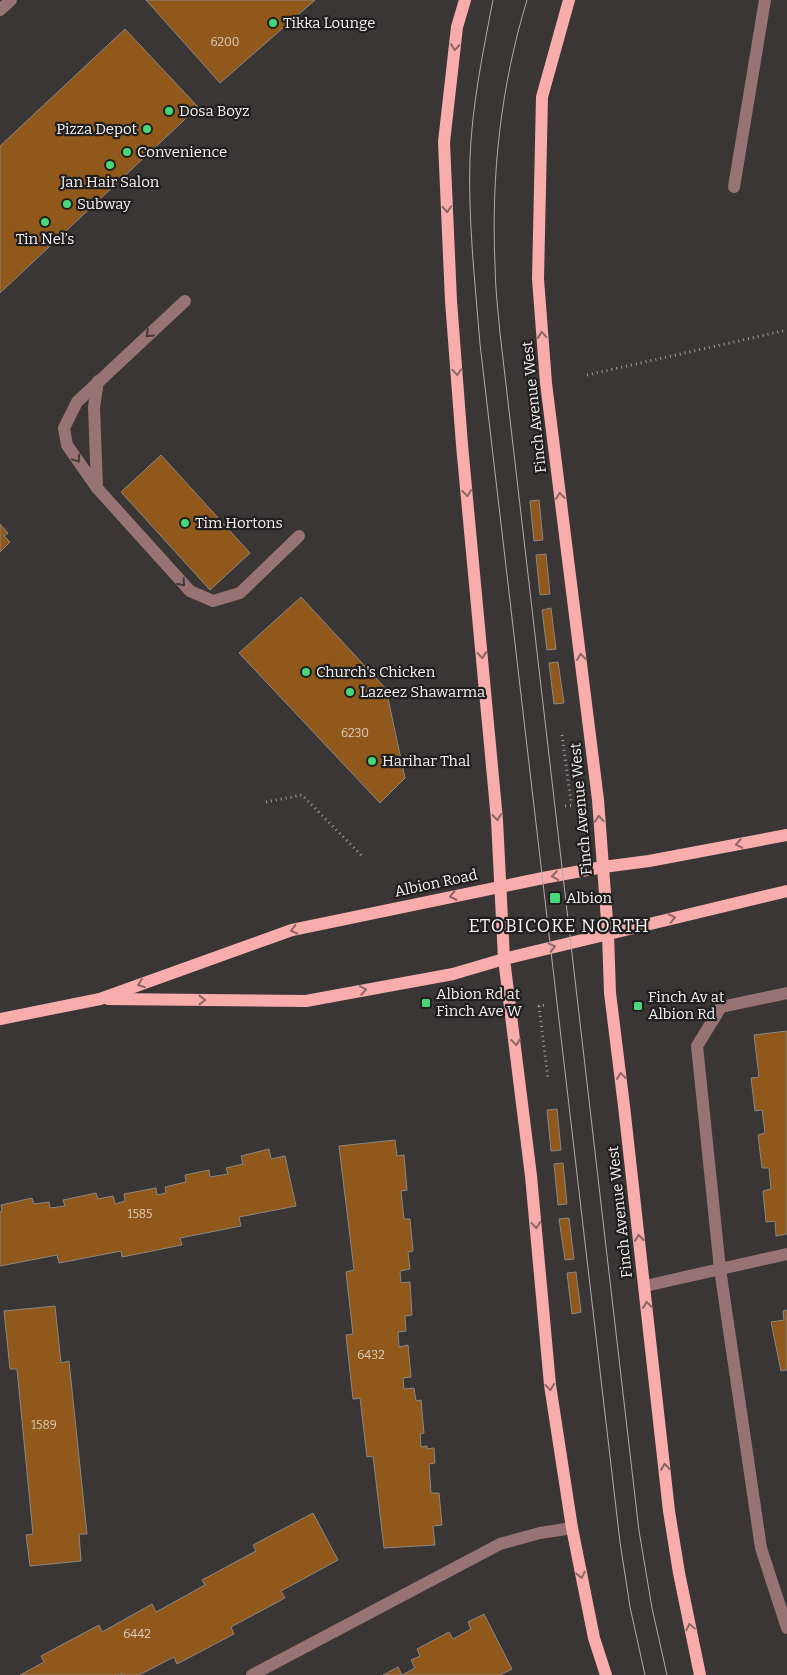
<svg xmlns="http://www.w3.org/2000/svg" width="787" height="1675" viewBox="0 0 787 1675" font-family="Bitter,serif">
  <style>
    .building { fill: #90581a; stroke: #8a8784 }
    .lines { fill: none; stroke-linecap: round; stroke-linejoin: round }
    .path { stroke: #a09c9b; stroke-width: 3; stroke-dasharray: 1 4; stroke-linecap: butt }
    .minor { stroke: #987373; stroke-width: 12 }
    .major { stroke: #f8adac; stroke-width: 12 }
    .tram { stroke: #b0acab; stroke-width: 1 }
    .oneway { stroke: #8c6665 }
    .oneway2 { stroke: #443838 }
    .poi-dot { fill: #47d779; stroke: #201e1e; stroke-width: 2 }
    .labels { text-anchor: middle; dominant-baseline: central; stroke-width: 4.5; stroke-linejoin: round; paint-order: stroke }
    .number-label { font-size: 12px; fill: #dbcbba }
    .poi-label { font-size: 15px; fill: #f4f1f0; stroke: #201e1e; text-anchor: start }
    .street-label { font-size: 15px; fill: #f4f1f0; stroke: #201e1e }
    .quarter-label { font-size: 18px; letter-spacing: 1px; fill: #f4f1f0; stroke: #201e1e }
  </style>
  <rect width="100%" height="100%" fill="#3a3635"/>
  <g class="building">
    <polygon points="146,0 315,0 220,83"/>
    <polygon points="125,29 198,107 0,293 0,146"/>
    <polygon points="161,455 250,553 210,590 121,492"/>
    <polygon points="539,500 543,540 534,541 530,501"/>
    <polygon points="0,524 8,533 4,536 10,542 0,552"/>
    <polygon points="546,554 550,594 540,595 536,555"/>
    <polygon points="301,597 386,689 405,778 380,803 239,653"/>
    <polygon points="551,608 556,649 547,650 542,610"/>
    <polygon points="558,662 564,703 554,704 549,663"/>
    <polygon points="787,1031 787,1234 776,1236 775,1221 766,1222 763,1191 771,1189 769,1168 762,1168 758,1135 765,1133 762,1110 755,1111 751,1078 759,1077 754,1035"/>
    <polygon points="557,1109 561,1150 551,1151 547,1110"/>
    <polygon points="395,1140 397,1156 404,1155 407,1190 401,1191 404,1219 410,1219 413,1251 408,1252 410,1269 400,1271 401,1283 410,1282 412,1315 405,1316 406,1331 398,1332 399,1347 408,1345 411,1377 403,1378 404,1389 414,1388 416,1401 421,1400 424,1433 420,1434 421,1447 427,1446 427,1449 434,1448 435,1463 429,1464 431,1493 439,1493 442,1525 433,1526 435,1545 384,1548 373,1456 367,1457 360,1398 353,1399 346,1335 353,1334 346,1272 354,1270 339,1146"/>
    <polygon points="269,1149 271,1159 285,1156 296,1206 239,1217 241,1226 180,1238 182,1245 122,1257 121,1251 59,1263 57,1255 0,1266 0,1212 2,1211 1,1205 32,1198 34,1204 49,1202 50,1208 65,1206 63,1200 96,1193 98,1199 113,1196 115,1204 125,1201 124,1194 156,1188 157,1195 166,1193 165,1187 186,1182 185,1175 209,1170 210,1177 228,1174 226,1168 243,1164 241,1156"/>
    <polygon points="563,1163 567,1204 558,1205 554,1164"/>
    <polygon points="569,1218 574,1259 565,1260 559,1219"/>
    <polygon points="576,1272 581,1312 572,1314 567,1273"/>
    <polygon points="55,1306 61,1363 69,1361 87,1534 79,1534 81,1561 30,1566 26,1535 33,1534 17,1369 10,1369 4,1311"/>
    <polygon points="787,1310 787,1370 781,1371 771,1322 784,1320 783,1311"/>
    <polygon points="313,1513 338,1560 281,1591 285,1598 231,1627 234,1634 177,1664 174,1657 139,1675 121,1675 121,1673 118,1675 20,1675 44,1662 41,1656 99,1625 102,1632 152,1604 156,1612 205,1585 202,1580 256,1551 253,1545"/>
    <polygon points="484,1614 512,1669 500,1675 383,1675 398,1667 402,1675 415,1668 411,1660 420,1656 417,1649 449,1632 453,1639 471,1629 468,1622"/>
  </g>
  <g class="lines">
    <g class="path">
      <polyline points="587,375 787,330"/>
      <polyline points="562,735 571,802"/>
      <polyline points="266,802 302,795 364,858"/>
      <polyline points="565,806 574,805"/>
      <polyline points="538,1006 546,1005"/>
      <polyline points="539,1006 548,1079"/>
    </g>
    <g class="minor">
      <polyline points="0,10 11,0"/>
      <polyline points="734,187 765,0"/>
      <polyline points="185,301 77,402 64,428 67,445 97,488 190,591 213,601 240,593 299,536"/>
      <polyline points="97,488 94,407 98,381"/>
      <polyline points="787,993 721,1007 697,1046 720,1269 761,1548 787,1628"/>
      <polyline points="645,1286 787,1254"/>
      <polyline points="252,1675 500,1544 540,1533 572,1528"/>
    </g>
    <g class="major">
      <polyline points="465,0 457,27 444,142 451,301 462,445 497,820 504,959 531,1176 550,1385 572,1528 594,1638 606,1675"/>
      <polyline points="569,0 542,97 538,279 546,383 598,800 608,934 610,993 624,1106 669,1511 679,1573 700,1675"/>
      <polyline points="108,999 306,1001 453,974 504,959 787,891"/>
      <polyline points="0,1019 100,999 292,930 543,878 603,867 649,861 787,835"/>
    </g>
    <g class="tram">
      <path d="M 493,0 C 483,52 472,105 470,158 C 468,220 475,282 480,344 L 620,1542 L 630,1607 L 645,1675"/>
      <path d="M 527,0 C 501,85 491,175 495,264 C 495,287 498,310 500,333 L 639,1531 L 652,1608 L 667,1675"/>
    </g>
  </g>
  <defs><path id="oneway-chevron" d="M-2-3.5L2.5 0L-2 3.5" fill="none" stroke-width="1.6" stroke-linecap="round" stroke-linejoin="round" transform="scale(1.25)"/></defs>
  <g class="oneway">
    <use href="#oneway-chevron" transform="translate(455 47) rotate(96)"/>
    <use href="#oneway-chevron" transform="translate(447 209) rotate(87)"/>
    <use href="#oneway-chevron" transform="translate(542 335) rotate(-95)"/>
    <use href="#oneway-chevron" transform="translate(457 372) rotate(86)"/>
    <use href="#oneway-chevron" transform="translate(467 493) rotate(84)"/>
    <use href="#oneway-chevron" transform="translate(560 496) rotate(-97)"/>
    <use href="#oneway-chevron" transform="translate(482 655) rotate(85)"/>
    <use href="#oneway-chevron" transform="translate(581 657) rotate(-97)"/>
    <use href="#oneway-chevron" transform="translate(497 817) rotate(85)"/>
    <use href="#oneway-chevron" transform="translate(599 819) rotate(-94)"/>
    <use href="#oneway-chevron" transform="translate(739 844) rotate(169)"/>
    <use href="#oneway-chevron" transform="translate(555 876) rotate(171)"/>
    <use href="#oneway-chevron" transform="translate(453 896) rotate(168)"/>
    <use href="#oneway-chevron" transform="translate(672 918) rotate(-12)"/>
    <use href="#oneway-chevron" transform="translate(294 930) rotate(166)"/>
    <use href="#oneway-chevron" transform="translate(552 947) rotate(-13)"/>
    <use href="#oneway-chevron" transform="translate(141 984) rotate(160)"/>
    <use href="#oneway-chevron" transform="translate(363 990) rotate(-10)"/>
    <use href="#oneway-chevron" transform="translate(202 1000)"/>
    <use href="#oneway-chevron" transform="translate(516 1042) rotate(83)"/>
    <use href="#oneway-chevron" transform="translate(621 1076) rotate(-97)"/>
    <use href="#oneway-chevron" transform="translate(536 1225) rotate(85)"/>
    <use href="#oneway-chevron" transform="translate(639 1238) rotate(-96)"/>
    <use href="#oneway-chevron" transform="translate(647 1305) rotate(-97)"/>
    <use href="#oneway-chevron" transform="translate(550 1387) rotate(83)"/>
    <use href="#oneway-chevron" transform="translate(665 1467) rotate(-96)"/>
    <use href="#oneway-chevron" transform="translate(581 1575) rotate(78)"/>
    <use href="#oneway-chevron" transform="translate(690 1627) rotate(-102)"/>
  </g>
  <g class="oneway2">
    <use href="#oneway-chevron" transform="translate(149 334) rotate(137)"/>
    <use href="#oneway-chevron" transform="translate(77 459) rotate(56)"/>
    <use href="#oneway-chevron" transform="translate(182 583) rotate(48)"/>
  </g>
  <g class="poi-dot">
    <circle cx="273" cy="23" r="5"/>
    <circle cx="169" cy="111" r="5"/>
    <circle cx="147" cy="129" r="5"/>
    <circle cx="127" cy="152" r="5"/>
    <circle cx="110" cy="165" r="5"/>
    <circle cx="67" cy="204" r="5"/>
    <circle cx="45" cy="222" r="5"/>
    <circle cx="185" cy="523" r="5"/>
    <circle cx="306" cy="672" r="5"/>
    <circle cx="350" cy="692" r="5"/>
    <circle cx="372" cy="761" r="5"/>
    <rect x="549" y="892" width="12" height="12" rx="2.5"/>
    <rect x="421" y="998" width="10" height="10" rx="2.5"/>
    <rect x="633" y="1001" width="10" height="10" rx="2.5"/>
  </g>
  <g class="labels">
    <g class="number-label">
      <text x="225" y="42">6200</text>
      <text x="355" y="733">6230</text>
      <text x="140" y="1214">1585</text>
      <text x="371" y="1355">6432</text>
      <text x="44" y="1425">1589</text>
      <text x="137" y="1634">6442</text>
    </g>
    <g class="poi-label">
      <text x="283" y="23">Tikka Lounge</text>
      <text x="179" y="111">Dosa Boyz</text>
      <text x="137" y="129" text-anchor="end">Pizza Depot</text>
      <text x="137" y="152">Convenience</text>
      <text x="110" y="182" text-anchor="middle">Jan Hair Salon</text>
      <text x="77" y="204">Subway</text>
      <text x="45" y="239" text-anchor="middle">Tin Nel’s</text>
      <text x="195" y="523">Tim Hortons</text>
      <text x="316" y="672">Church's Chicken</text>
      <text x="360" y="692">Lazeez Shawarma</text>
      <text x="382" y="761">Harihar Thal</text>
      <text x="566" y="898">Albion</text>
      <text x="436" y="994">Albion Rd at<tspan x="436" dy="17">Finch Ave W</tspan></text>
      <text x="648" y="997">Finch Av at<tspan x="648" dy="17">Albion Rd</tspan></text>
    </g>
    <g class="street-label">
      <text transform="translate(534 407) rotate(-96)">Finch Avenue West</text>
      <text transform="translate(581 809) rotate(-95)">Finch Avenue West</text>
      <text transform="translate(436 883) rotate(-12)">Albion Road</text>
      <text transform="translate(620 1212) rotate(-96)">Finch Avenue West</text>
    </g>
    <g class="quarter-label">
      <text x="559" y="926">ETOBICOKE NORTH</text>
    </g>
  </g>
</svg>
